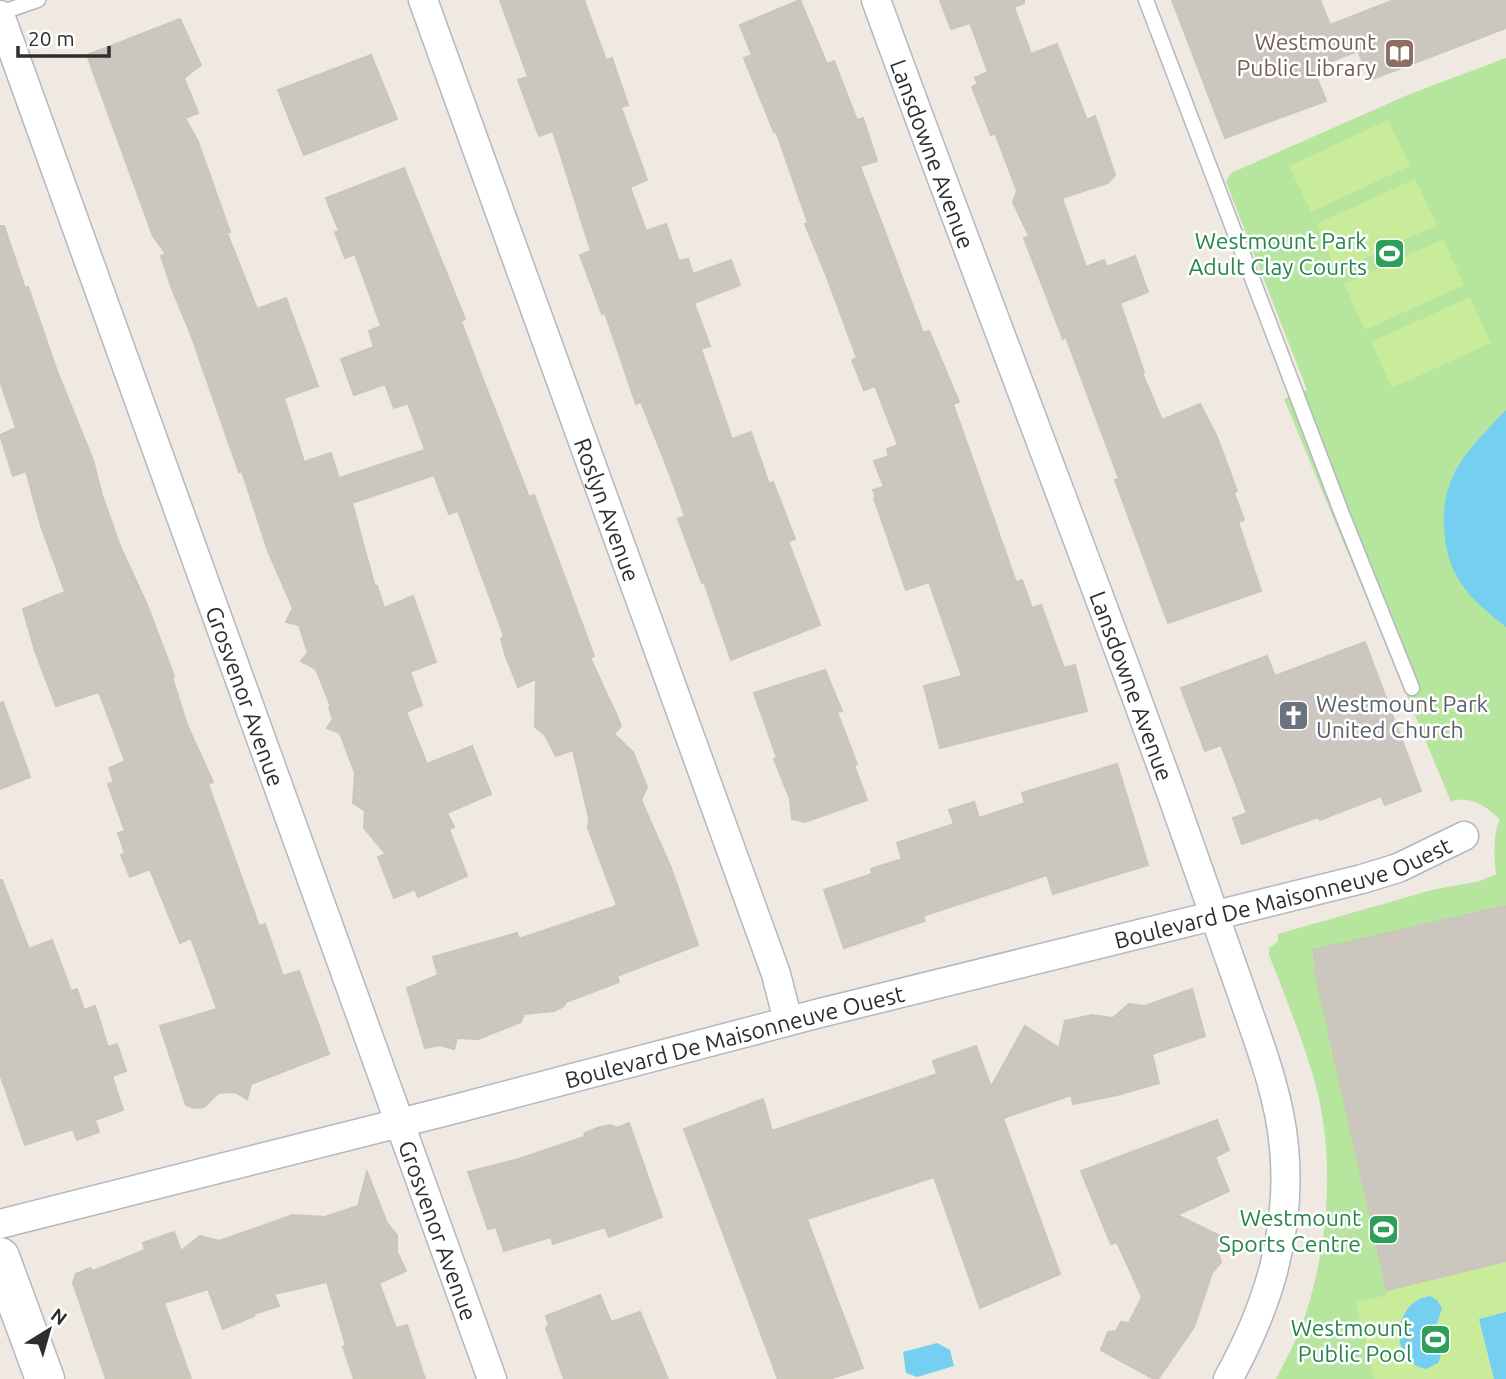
<svg xmlns="http://www.w3.org/2000/svg" width="1506" height="1379" viewBox="0 0 1506 1379" font-family="Ubuntu,sans-serif">
  <style>
    .green { fill: #b6e59e }
    .pitch { fill: #c9ec9a }
    .water { fill: #75cff0 }
    .building { fill: #cbc7bf; stroke: #cbc5ba; stroke-width: 2 }
    .lines { fill: none; stroke-linecap: round; stroke-linejoin: round }
    .lane-casing { stroke: #b4b7c1; stroke-width: 17 }
    .street-casing { stroke: #b4b7c1; stroke-width: 31 }
    .secondary-casing { stroke: #b4b7c1; stroke-width: 41 }
    .lane { stroke: #fff; stroke-width: 14 }
    .street { stroke: #fff; stroke-width: 28 }
    .secondary { stroke: #fff; stroke-width: 38 }
    .labels { text-anchor: middle; dominant-baseline: central; stroke-width: 5; stroke-linejoin: round; paint-order: stroke }
    .education-label { font-size: 23px; fill: #785e54; stroke: #fff; text-anchor: end }
    .street-label { font-size: 23px; fill: #2e2e2e; stroke: #fff }
    .leisure-label { font-size: 23px; fill: #27864d; stroke: #fff; text-anchor: end }
    .worship-label { font-size: 23px; fill: #5b616d; stroke: #fff; text-anchor: start }
  </style>
  <rect width="100%" height="100%" fill="#efe9e1"/>
  <path class="green" d="M 1506,58 L 1506,1379 L 1276,1379 C 1286,1359 1298,1338 1305,1316 C 1328,1246 1335,1163 1317,1090 C 1305,1044 1286,999 1269,955 L 1269,948 L 1278,942 L 1278,934 L 1432,890 L 1480,881 L 1496,874 C 1494,861 1493,830 1500,820 C 1488,807 1469,794 1451,802 L 1284,399 L 1307,390 L 1226,182 L 1231,173 L 1410,94 Z"/>
  <g class="pitch">
    <polygon points="1388,120 1410,166 1311,212 1289,166"/>
    <polygon points="1415,179 1437,225 1337,271 1316,224"/>
    <polygon points="1443,239 1464,285 1365,330 1344,284"/>
    <polygon points="1470,297 1491,343 1392,388 1371,342"/>
    <polygon points="1506,1261 1506,1379 1374,1379 1356,1302 1388,1295 1387,1290"/>
  </g>
  <g class="water">
    <path d="M 1506,410 L 1506,627 C 1488,613 1468,597 1457,577 C 1440,546 1439,498 1457,468 C 1470,446 1489,428 1506,410 Z"/>
    <path d="M 1430,1296 L 1437,1300 L 1442,1308 L 1435,1330 L 1442,1352 L 1438,1363 L 1426,1369 C 1388,1361 1392,1301 1430,1296 Z"/>
    <polygon points="1506,1312 1506,1379 1494,1379 1479,1319"/>
    <polygon points="937,1343 950,1350 954,1366 917,1377 906,1373 903,1352"/>
  </g>
  <g class="building">
    <polygon points="500,0 584,0 606,60 612,58 628,105 621,107 647,180 630,187 646,231 666,224 679,261 688,259 693,274 731,260 740,285 694,303 710,346 701,349 732,439 751,432 769,484 773,482 795,539 788,541 820,625 731,660 704,582 702,583 678,519 685,516 667,467 641,402 636,404 605,313 602,314 580,255 591,251 553,131 539,136 518,80 528,77"/>
    <polygon points="800,0 827,64 834,61 857,120 863,118 877,161 860,166 923,333 929,331 959,402 953,404 1016,582 1022,580 1032,608 1041,605 1064,668 1075,665 1087,711 940,748 924,686 962,676 929,582 906,590 874,498 876,497 873,490 884,487 874,461 889,456 887,449 898,445 875,386 864,390 852,360 857,358 825,272 805,224 808,223 776,131 774,132 744,58 752,55 740,25"/>
    <polygon points="940,0 1024,0 1024,3 1014,7 1031,54 1057,44 1087,120 1095,116 1115,175 1108,183 1062,198 1086,267 1104,260 1107,267 1135,256 1148,292 1120,303 1144,372 1142,373 1162,420 1200,404 1217,437 1237,491 1234,493 1244,520 1238,522 1261,591 1168,623 1115,480 1119,479 1066,337 1063,339 1024,238 1029,236 1013,202 1017,191 995,133 991,135 972,87 978,84 975,78 988,72 970,23 951,29"/>
    <polygon points="1172,0 1320,0 1330,25 1394,0 1506,0 1506,28 1370,80 1358,51 1313,68 1326,101 1225,138"/>
    <polygon points="180,19 201,65 184,78 198,113 185,118 198,142 230,232 227,233 257,309 286,298 318,386 284,398 304,462 331,453 339,478 425,450 408,403 394,408 385,384 354,395 341,359 374,347 369,331 381,326 355,254 345,258 335,232 339,231 326,198 404,168 465,319 461,321 482,377 529,497 534,495 594,656 590,658 617,716 621,726 614,734 633,752 647,787 641,800 671,868 698,945 617,976 619,982 566,1002 564,1006 554,1011 524,1014 521,1022 478,1039 457,1038 454,1049 440,1045 425,1048 407,988 438,975 433,957 517,933 519,939 616,906 616,903 588,828 589,818 573,750 556,756 545,735 535,727 536,679 518,687 505,654 501,639 504,636 458,511 449,514 434,475 352,503 375,587 377,586 384,608 413,596 436,662 410,672 422,705 406,712 427,764 472,746 491,794 447,813 454,827 449,829 467,876 418,897 415,889 394,898 378,857 386,854 364,828 365,811 353,803 355,773 340,733 327,728 333,719 329,708 331,707 316,669 301,661 308,653 299,625 286,622 293,608 268,551 242,471 239,472 190,332 172,289 161,256 166,254 153,236 87,55"/>
    <polygon points="371,55 397,119 304,155 278,90"/>
    <polygon points="0,226 4,226 25,288 28,287 57,371 93,460 102,495 120,546 147,605 174,676 172,677 187,725 213,782 208,784 259,926 265,924 283,976 299,971 329,1054 251,1084 247,1099 235,1092 218,1093 204,1107 194,1108 186,1105 160,1026 217,1009 191,938 180,943 150,869 130,877 121,855 125,853 118,833 125,831 108,784 114,782 109,768 125,761 99,692 56,706 35,651 23,609 65,592 41,526 26,471 13,476 0,435 16,428 0,381"/>
    <polygon points="1365,642 1421,791 1385,805 1381,796 1320,820 1318,817 1242,844 1233,818 1247,813 1221,745 1205,751 1181,688 1267,656 1275,676"/>
    <polygon points="825,670 842,711 837,712 857,764 854,765 867,800 805,822 792,819 790,799 774,759 777,758 754,693"/>
    <polygon points="3,702 30,777 0,789 0,703"/>
    <polygon points="1117,764 1148,865 1053,894 1047,875 923,916 925,921 844,948 824,890 872,874 871,869 902,859 897,843 954,824 949,810 974,802 979,818 1025,803 1022,793"/>
    <polygon points="0,880 2,880 29,949 52,940 71,991 77,989 84,1010 95,1006 108,1047 117,1044 126,1071 112,1076 123,1110 95,1120 99,1132 77,1140 73,1129 25,1145 0,1074"/>
    <polygon points="1506,906 1506,1261 1387,1290 1314,967 1317,967 1313,950"/>
    <polygon points="1192,989 1205,1036 1152,1054 1159,1083 1117,1095 1073,1104 1071,1095 1003,1118 1060,1274 980,1308 934,1177 807,1219 863,1368 829,1379 778,1379 684,1129 763,1099 772,1131 937,1074 933,1061 976,1046 991,1087 1025,1026 1059,1048 1065,1021 1092,1015 1113,1018 1129,1004 1145,1006"/>
    <polygon points="1217,1120 1229,1150 1215,1157 1229,1191 1177,1215 1222,1237 1217,1250 1221,1262 1212,1273 1194,1327 1158,1379 1154,1379 1101,1350 1108,1332 1116,1331 1121,1322 1129,1323 1142,1297 1117,1242 1111,1244 1081,1171"/>
    <polygon points="629,1123 662,1217 609,1237 605,1227 553,1244 551,1237 504,1251 496,1227 488,1229 468,1172 519,1159 584,1137 585,1133 600,1127 611,1125 617,1128"/>
    <polygon points="367,1172 387,1223 397,1235 397,1252 406,1271 379,1283 396,1328 407,1325 425,1379 354,1379 343,1347 346,1346 327,1282 274,1294 279,1306 254,1314 254,1316 223,1329 208,1289 164,1303 191,1379 106,1379 73,1283 76,1274 90,1268 93,1271 145,1250 143,1243 174,1232 181,1251 200,1236 219,1241 293,1215 325,1217 358,1206"/>
    <polygon points="600,1295 611,1322 640,1312 668,1379 564,1379 546,1328 549,1325 546,1316"/>
  </g>
  <g class="lines">
    <defs>
      <g id="lane">
        <polyline points="1146,0 1342,514 1412,688"/>
        <polyline points="0,13 38,0"/>
      </g>
      <g id="street">
        <path id="s1" d="M 423,0 L 776,974 L 788,1021"/>
        <path id="s2" d="M 876,0 C 973,267 1077,531 1173,798 C 1195,861 1217,923 1239,985 C 1257,1038 1279,1091 1284,1147 C 1292,1231 1268,1307 1228,1379"/>
        <path id="s3" d="M 0,15 L 492,1379"/>
        <path id="s4" d="M 0,1224 L 455,1109 L 820,1013 L 1362,879 L 1398,868 L 1464,836"/>
      </g>
      <polyline id="secondary" points="0,1257 45,1379"/>
    </defs>
    <use href="#lane" class="lane-casing"/>
    <use href="#street" class="street-casing"/>
    <use href="#secondary" class="secondary-casing"/>
    <use href="#lane" class="lane"/>
    <use href="#street" class="street"/>
    <use href="#secondary" class="secondary"/>
  </g>
  <defs>
    <symbol id="library-square" viewBox="-11 -11 22 22"><rect x="-9" y="-9" width="18" height="18" rx="4" fill="#8d6e63" stroke="#fff"/><path d="M-6-4Q-3-5.5-.7-3.5V5Q-3 3-6 4ZM6-4Q3-5.5 .7-3.5V5Q3 3 6 4Z" fill="#fff"/></symbol>
    <symbol id="stadium-square" viewBox="-11 -11 22 22"><rect x="-9" y="-9" width="18" height="18" rx="4" fill="#2e9e5b" stroke="#fff"/><path d="M0-5a6.5 5 0 1 0 0 10a6.5 5 0 1 0 0-10ZM-3.5-1.8h7v3.6h-7Z" fill="#fff"/></symbol>
    <symbol id="church-square" viewBox="-11 -11 22 22"><rect x="-9" y="-9" width="18" height="18" rx="4" fill="#6b7280" stroke="#fff"/><path d="M-1.2-6h2.4v3.5h3.3v2.4h-3.3V6h-2.4V-.1h-3.3v-2.4h3.3Z" fill="#fff"/></symbol>
  </defs>
  <g fill-rule="evenodd">
    <use href="#library-square" x="1382" y="36" width="35" height="35"/>
    <use href="#stadium-square" x="1372" y="236" width="35" height="35"/>
    <use href="#church-square" x="1276" y="698" width="35" height="35"/>
    <use href="#stadium-square" x="1366" y="1212" width="35" height="35"/>
    <use href="#stadium-square" x="1418" y="1322" width="35" height="35"/>
  </g>
  <g class="labels">
    <g class="education-label">
      <text x="1376" y="41">Westmount<tspan x="1376" dy="26">Public Library</tspan></text>
    </g>
    <g class="street-label">
      <text stroke="none"><textPath href="#s2" startOffset="164">Lansdowne Avenue</textPath></text>
      <text stroke="none"><textPath href="#s1" startOffset="542">Roslyn Avenue</textPath></text>
      <text stroke="none"><textPath href="#s2" startOffset="732">Lansdowne Avenue</textPath></text>
      <text stroke="none"><textPath href="#s3" startOffset="724">Grosvenor Avenue</textPath></text>
      <text stroke="none"><textPath href="#s4" startOffset="1325">Boulevard De Maisonneuve Ouest</textPath></text>
      <text stroke="none"><textPath href="#s4" startOffset="758">Boulevard De Maisonneuve Ouest</textPath></text>
      <text stroke="none"><textPath href="#s3" startOffset="1292">Grosvenor Avenue</textPath></text>
    </g>
    <g class="leisure-label">
      <text x="1367" y="240">Westmount Park<tspan x="1367" dy="26">Adult Clay Courts</tspan></text>
      <text x="1361" y="1217">Westmount<tspan x="1361" dy="26">Sports Centre</tspan></text>
      <text x="1412" y="1327">Westmount<tspan x="1412" dy="26">Public Pool</tspan></text>
    </g>
    <g class="worship-label">
      <text x="1316" y="703">Westmount Park<tspan x="1316" dy="26">United Church</tspan></text>
    </g>
  </g>
  <g transform="translate(49 1330) rotate(37)" stroke="#ffffff" stroke-width="5" paint-order="stroke">
  <path d="M0-5L12 26L0 18L-12 26Z" fill="#2e2e2e"/>
  <text y="-10" font-size="19" font-weight="bold" text-anchor="middle" fill="#2e2e2e">N</text>
  </g>
  <path d="M18 46v10h91v-10" fill="none" stroke="#2e2e2e" stroke-width="3.5"/>
  <text x="28" y="46" font-size="21" fill="#2e2e2e" stroke="#ffffff" stroke-width="5" paint-order="stroke">20 m</text>
</svg>
